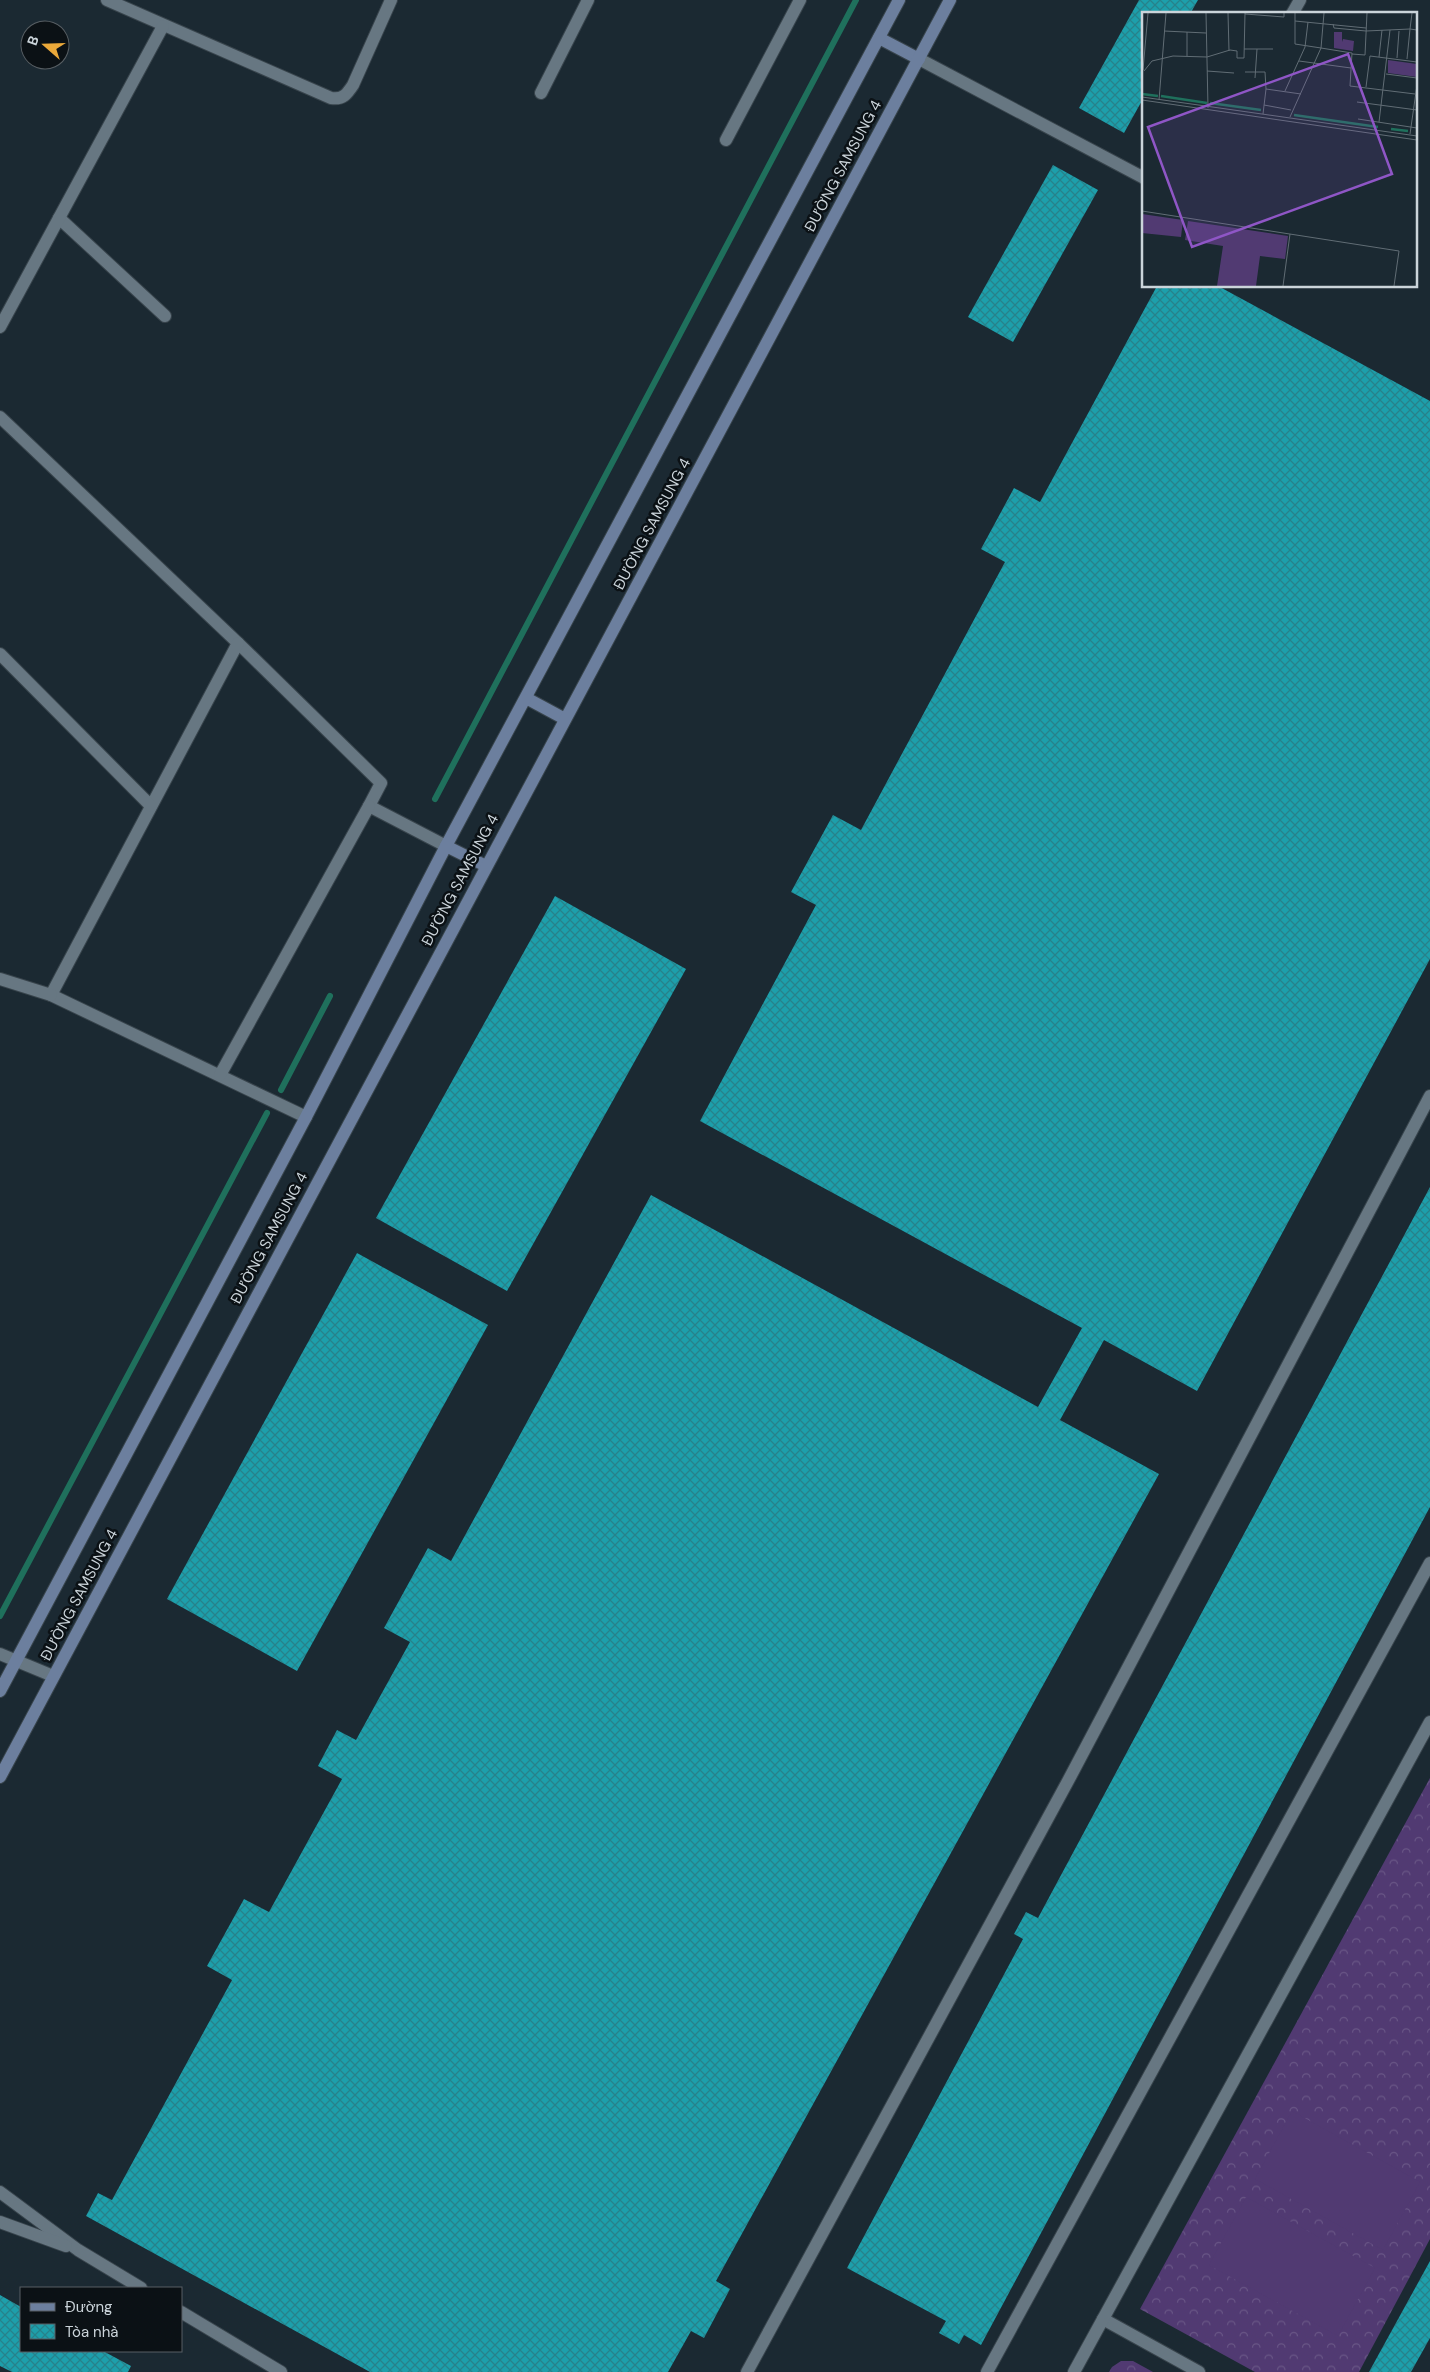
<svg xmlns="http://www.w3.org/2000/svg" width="1430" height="2372" viewBox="0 0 1430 2372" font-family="'DM Sans',sans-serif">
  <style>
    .forest { fill: url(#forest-crowns) }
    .pitch { fill: #513a72 }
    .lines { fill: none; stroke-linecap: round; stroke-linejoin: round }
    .stream { stroke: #1f705c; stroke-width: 6 }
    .building { fill: url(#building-cross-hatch) }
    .service-casing { stroke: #38444c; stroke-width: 14 }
    .minor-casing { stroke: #38444c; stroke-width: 14 }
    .secondary-casing { stroke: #38444c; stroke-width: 14 }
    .service { stroke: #677782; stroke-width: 12 }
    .minor { stroke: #677782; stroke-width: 12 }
    .secondary { stroke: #6c7f9e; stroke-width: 12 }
    .labels { text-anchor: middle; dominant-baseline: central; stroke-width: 5; stroke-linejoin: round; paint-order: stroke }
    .street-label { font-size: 15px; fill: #cbd4da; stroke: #0b1115 }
    .inset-river { fill: none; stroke: #1f705c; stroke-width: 2.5 }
    .inset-road { fill: none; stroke: #616d75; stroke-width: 1 }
    .view { fill: #8f56c6; fill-opacity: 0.15; stroke: #8f56c6; stroke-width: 2.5 }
    .inset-edge { fill: none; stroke: #cbd4da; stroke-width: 2.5 }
  </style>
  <defs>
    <pattern id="forest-crowns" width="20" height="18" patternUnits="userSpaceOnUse" patternTransform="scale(1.25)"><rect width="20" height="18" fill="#513a72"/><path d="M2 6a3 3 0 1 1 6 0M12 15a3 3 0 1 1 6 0" fill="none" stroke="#695686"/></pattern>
    <pattern id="building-cross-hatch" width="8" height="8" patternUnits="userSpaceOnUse" patternTransform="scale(1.25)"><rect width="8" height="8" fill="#1d9fab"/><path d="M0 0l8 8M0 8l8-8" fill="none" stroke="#27828b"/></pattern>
  </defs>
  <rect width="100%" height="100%" fill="#1b2932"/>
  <g class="forest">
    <polygon points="1430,1778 1430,2239 1359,2372 1255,2372 1140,2309"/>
    <polygon points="1121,2361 1133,2361 1153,2372 1109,2372 1112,2367"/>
  </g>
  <g class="pitch">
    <polygon points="1292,2111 1420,2182 1383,2250 1255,2179"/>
    <polygon points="1246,2197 1375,2268 1338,2336 1209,2265"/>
  </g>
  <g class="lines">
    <g class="stream">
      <polyline points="435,799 856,0"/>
      <polyline points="281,1090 330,996"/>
      <polyline points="0,1616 267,1113"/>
    </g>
  </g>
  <g class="building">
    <polygon points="1139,0 1198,0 1190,14 1144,14 1144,97 1124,133 1079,108"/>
    <polygon points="1053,165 1098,190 1013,342 968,317"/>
    <polygon points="1157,286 1218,286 1430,401 1430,959 1197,1391 1104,1340 1060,1420 1159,1474 716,2281 730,2289 704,2338 691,2331 668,2372 370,2372 86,2216 98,2193 112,2200 232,1980 207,1966 244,1899 269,1912 342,1779 318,1766 337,1730 356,1740 410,1642 384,1628 428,1548 451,1561 651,1195 1038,1407 1082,1328 700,1121 816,905 791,892 833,815 861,830 1005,562 981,549 1014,488 1040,502"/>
    <polygon points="555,896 686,969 507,1291 376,1218"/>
    <polygon points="1430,1187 1430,1507 981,2345 964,2335 959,2344 939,2333 946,2321 847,2268 1023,1939 1014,1934 1026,1912 1038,1918"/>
    <polygon points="357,1253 488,1325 297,1671 167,1599"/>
    <polygon points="1430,2261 1430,2338 1411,2372 1369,2372"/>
    <polygon points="0,2295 21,2307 21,2351 103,2351 131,2366 128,2372 12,2372 0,2366"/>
  </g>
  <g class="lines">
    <defs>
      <g id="service">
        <polyline points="1292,14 1300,0"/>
        <polyline points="919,59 1144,178"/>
        <polyline points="0,2192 78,2250 141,2288"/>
        <polyline points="0,2222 66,2246"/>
        <polyline points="181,2312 281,2372"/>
        <polyline points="1103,2319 1199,2372"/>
        <polyline points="747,2372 1068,1781 1430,1096"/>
        <polyline points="987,2372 1430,1563"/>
      </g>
      <g id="minor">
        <path d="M 107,0 L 331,98 C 343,100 347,94 353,85 L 391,0"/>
        <polyline points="541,93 588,0"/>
        <polyline points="726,140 800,0"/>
        <polyline points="59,218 165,316"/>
        <polyline points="0,327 163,26"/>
        <polyline points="0,417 238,643 381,783 369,806 446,846"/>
        <polyline points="238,643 51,995 306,1117"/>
        <polyline points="0,654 151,806"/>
        <polyline points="0,979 51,995"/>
        <polyline points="220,1075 369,806"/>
        <polyline points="0,1654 53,1676"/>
        <polyline points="1074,2372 1430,1722"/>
      </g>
      <g id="secondary">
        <polyline points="879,38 919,59"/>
        <polyline points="526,698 565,719"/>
        <polyline points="446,846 486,866"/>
        <polyline points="0,1691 306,1117 446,846 899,0"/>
        <polyline points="0,1777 950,0"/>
      </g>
    </defs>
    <use href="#service" class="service-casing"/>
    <use href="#minor" class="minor-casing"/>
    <use href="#secondary" class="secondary-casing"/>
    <use href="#service" class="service"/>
    <use href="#minor" class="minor"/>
    <use href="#secondary" class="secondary"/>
  </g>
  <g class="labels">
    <g class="street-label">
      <text transform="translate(843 166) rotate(-62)">ĐƯỜNG SAMSUNG 4</text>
      <text transform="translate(652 524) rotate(-62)">ĐƯỜNG SAMSUNG 4</text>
      <text transform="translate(460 880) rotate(-62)">ĐƯỜNG SAMSUNG 4</text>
      <text transform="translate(269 1238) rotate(-62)">ĐƯỜNG SAMSUNG 4</text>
      <text transform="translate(79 1595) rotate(-62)">ĐƯỜNG SAMSUNG 4</text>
    </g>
  </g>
  <g transform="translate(1142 12)">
    <rect width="275" height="275" fill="#1b2932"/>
    <path d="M 246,48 L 275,52 L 275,65 L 246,61 ZM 0,202 L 41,208 L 39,225 L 0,221 ZM 46,209 L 146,224 L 143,247 L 118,244 L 114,274 L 75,274 L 81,234 L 43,228 Z" fill="#513a72"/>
    <path d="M 192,20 L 200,20 L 200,30 L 201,27 L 212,29 L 211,39 L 192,36 Z" fill="#513a72"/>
    <path class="inset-river" d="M 0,82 L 16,84M 19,84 L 65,91M 68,91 L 119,98M 152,103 L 236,115M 249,117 L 266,119"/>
    <path class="inset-road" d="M 64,1 L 66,96M 86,1 L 87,39M 153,1 L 153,32 L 179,36 L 182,1M 270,1 L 268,17 L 275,18M 103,2 L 142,5 L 142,1M 153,9 L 224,16M 191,12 L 192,16 L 224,19 L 268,17 L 265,47M 22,19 L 64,21M 45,20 L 45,44M 102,37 L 131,37M 210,42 L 223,43 L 225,1M 237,45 L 240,18M 255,46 L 257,19M 157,49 L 209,56M 1,58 L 6,1M 2,59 L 10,49 L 31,44 L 65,45 L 88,38 L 95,39 L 95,46 L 102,46 L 103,1M 65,59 L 92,61M 103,60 L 123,60 L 124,77M 244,62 L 275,66M 113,66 L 115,37M 224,75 L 228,44 L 275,50M 143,79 L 163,35 L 166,10M 0,85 L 275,124M 0,88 L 275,128M 17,88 L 24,1M 215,90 L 275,98M 122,93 L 149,98M 121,102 L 124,77 L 159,82M 148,105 L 179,36 L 210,41 L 208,74 L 273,82M 216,107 L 275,116M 237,110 L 248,18M 268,122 L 275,73M 0,199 L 257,239 L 252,274M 141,274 L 148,222"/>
    <path class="view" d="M 206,42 L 250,162 L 50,235 L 6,115 Z"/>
    <rect width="275" height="275" class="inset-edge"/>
  </g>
  <rect x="20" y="2287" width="162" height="65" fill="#0b1115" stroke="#585f64"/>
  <rect x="30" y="2303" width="25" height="8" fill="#6c7f9e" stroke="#585f64"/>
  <text x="65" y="2312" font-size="15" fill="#cbd4da">Đường</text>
  <rect x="30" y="2324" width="25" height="15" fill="url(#building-cross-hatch)" stroke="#585f64"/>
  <text x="65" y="2337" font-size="15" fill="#cbd4da">Tòa nhà</text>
  <g transform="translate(45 45) rotate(290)"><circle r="24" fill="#0b1115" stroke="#585f64"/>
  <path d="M0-4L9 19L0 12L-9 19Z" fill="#eba93a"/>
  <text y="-8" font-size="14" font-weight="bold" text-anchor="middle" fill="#cbd4da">B</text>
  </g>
</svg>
